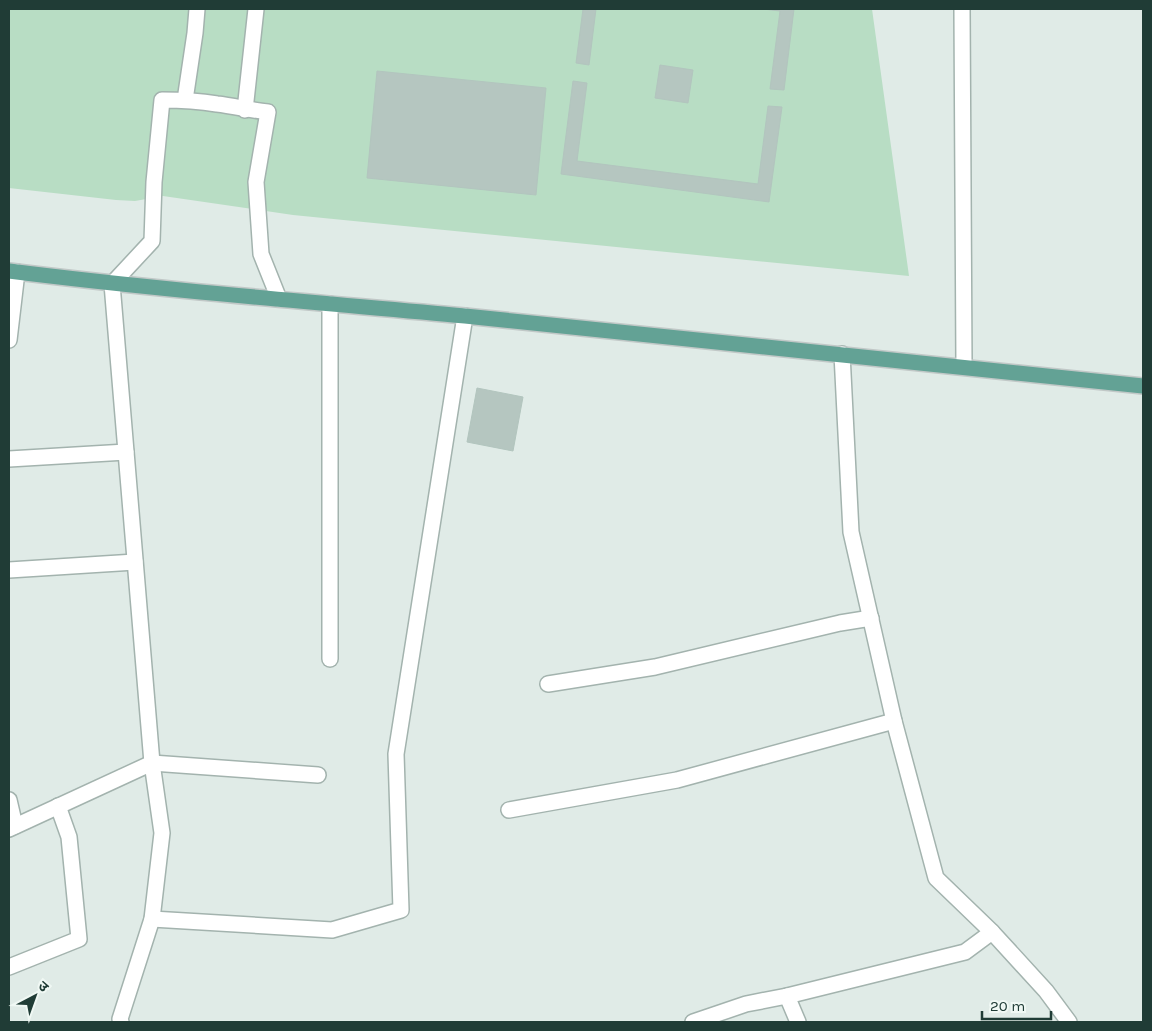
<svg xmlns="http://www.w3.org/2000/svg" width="1152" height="1031" viewBox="0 0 1152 1031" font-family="Karla,'Noto Sans Devanagari',sans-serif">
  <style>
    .green { fill: #b8ddc4 }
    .building { fill: #b5c6c0; stroke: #b2c5be }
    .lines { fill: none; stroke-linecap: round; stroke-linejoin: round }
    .minor-casing { stroke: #a3b3ae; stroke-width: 18 }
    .major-casing { stroke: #c1c8c7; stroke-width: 18 }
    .minor { stroke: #fff; stroke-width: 15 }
    .major { stroke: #63a295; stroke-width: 15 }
  </style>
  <rect width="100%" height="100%" fill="#e0ebe7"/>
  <polygon class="green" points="9,9 872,9 909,276 293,215 163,196 135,201 116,200 9,188"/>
  <g class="building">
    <polygon points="583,9 596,9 589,65 576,63"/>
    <polygon points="763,9 794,9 784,90 770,89 780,11"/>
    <polygon points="660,65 693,70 688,103 655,98"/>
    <polygon points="377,71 546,88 536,195 367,178"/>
    <polygon points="573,81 587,83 577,161 758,184 768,106 782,107 769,202 561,174"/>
    <polygon points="477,388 523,397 513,451 467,442"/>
  </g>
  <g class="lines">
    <defs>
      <g id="minor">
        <polyline points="962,9 964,366"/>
        <polyline points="185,100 195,33 197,9"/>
        <polyline points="245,110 256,9"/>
        <polyline points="330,304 330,659"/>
        <polyline points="9,340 17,272"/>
        <polyline points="842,354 851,532 894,721 936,878 992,932 1046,991 1069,1022"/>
        <polyline points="9,459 126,452"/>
        <polyline points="9,570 135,562"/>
        <polyline points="548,684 655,667 840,623 871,618"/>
        <polyline points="9,800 15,826"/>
        <polyline points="509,810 677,780 894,721"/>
        <polyline points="9,829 152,763 318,775"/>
        <polyline points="152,919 332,930 401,910 396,754 465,316"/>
        <polyline points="9,967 79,939 69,837 58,806"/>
        <polyline points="787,996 798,1022"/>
        <path d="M 121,1022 L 120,1019 L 152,919 L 162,833 L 152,763 L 112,284 L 152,241 L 154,182 L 162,100 C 180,100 199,101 217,104 C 234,106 250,110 268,112 L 256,182 L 261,254 L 279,299"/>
        <polyline points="693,1022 746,1004 787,996 965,952 992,932"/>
      </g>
      <path id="major" d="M 9,271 C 160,290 313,302 465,316 C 691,338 917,361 1143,386"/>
    </defs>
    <use href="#minor" class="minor-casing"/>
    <use href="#major" class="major-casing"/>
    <use href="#minor" class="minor"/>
    <use href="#major" class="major"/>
  </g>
  <rect width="1152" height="1031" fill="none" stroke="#203c36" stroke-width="20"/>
  <g transform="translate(35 996) rotate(41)" stroke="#f0f8f4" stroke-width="4" paint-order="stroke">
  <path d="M0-4L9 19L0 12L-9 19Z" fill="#203c36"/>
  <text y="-8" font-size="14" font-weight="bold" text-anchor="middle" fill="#203c36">उ</text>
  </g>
  <path d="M982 1011v8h69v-8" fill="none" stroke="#203c36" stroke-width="2.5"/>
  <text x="990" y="1011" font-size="15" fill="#203c36" stroke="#f0f8f4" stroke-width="4" paint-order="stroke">20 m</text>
</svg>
